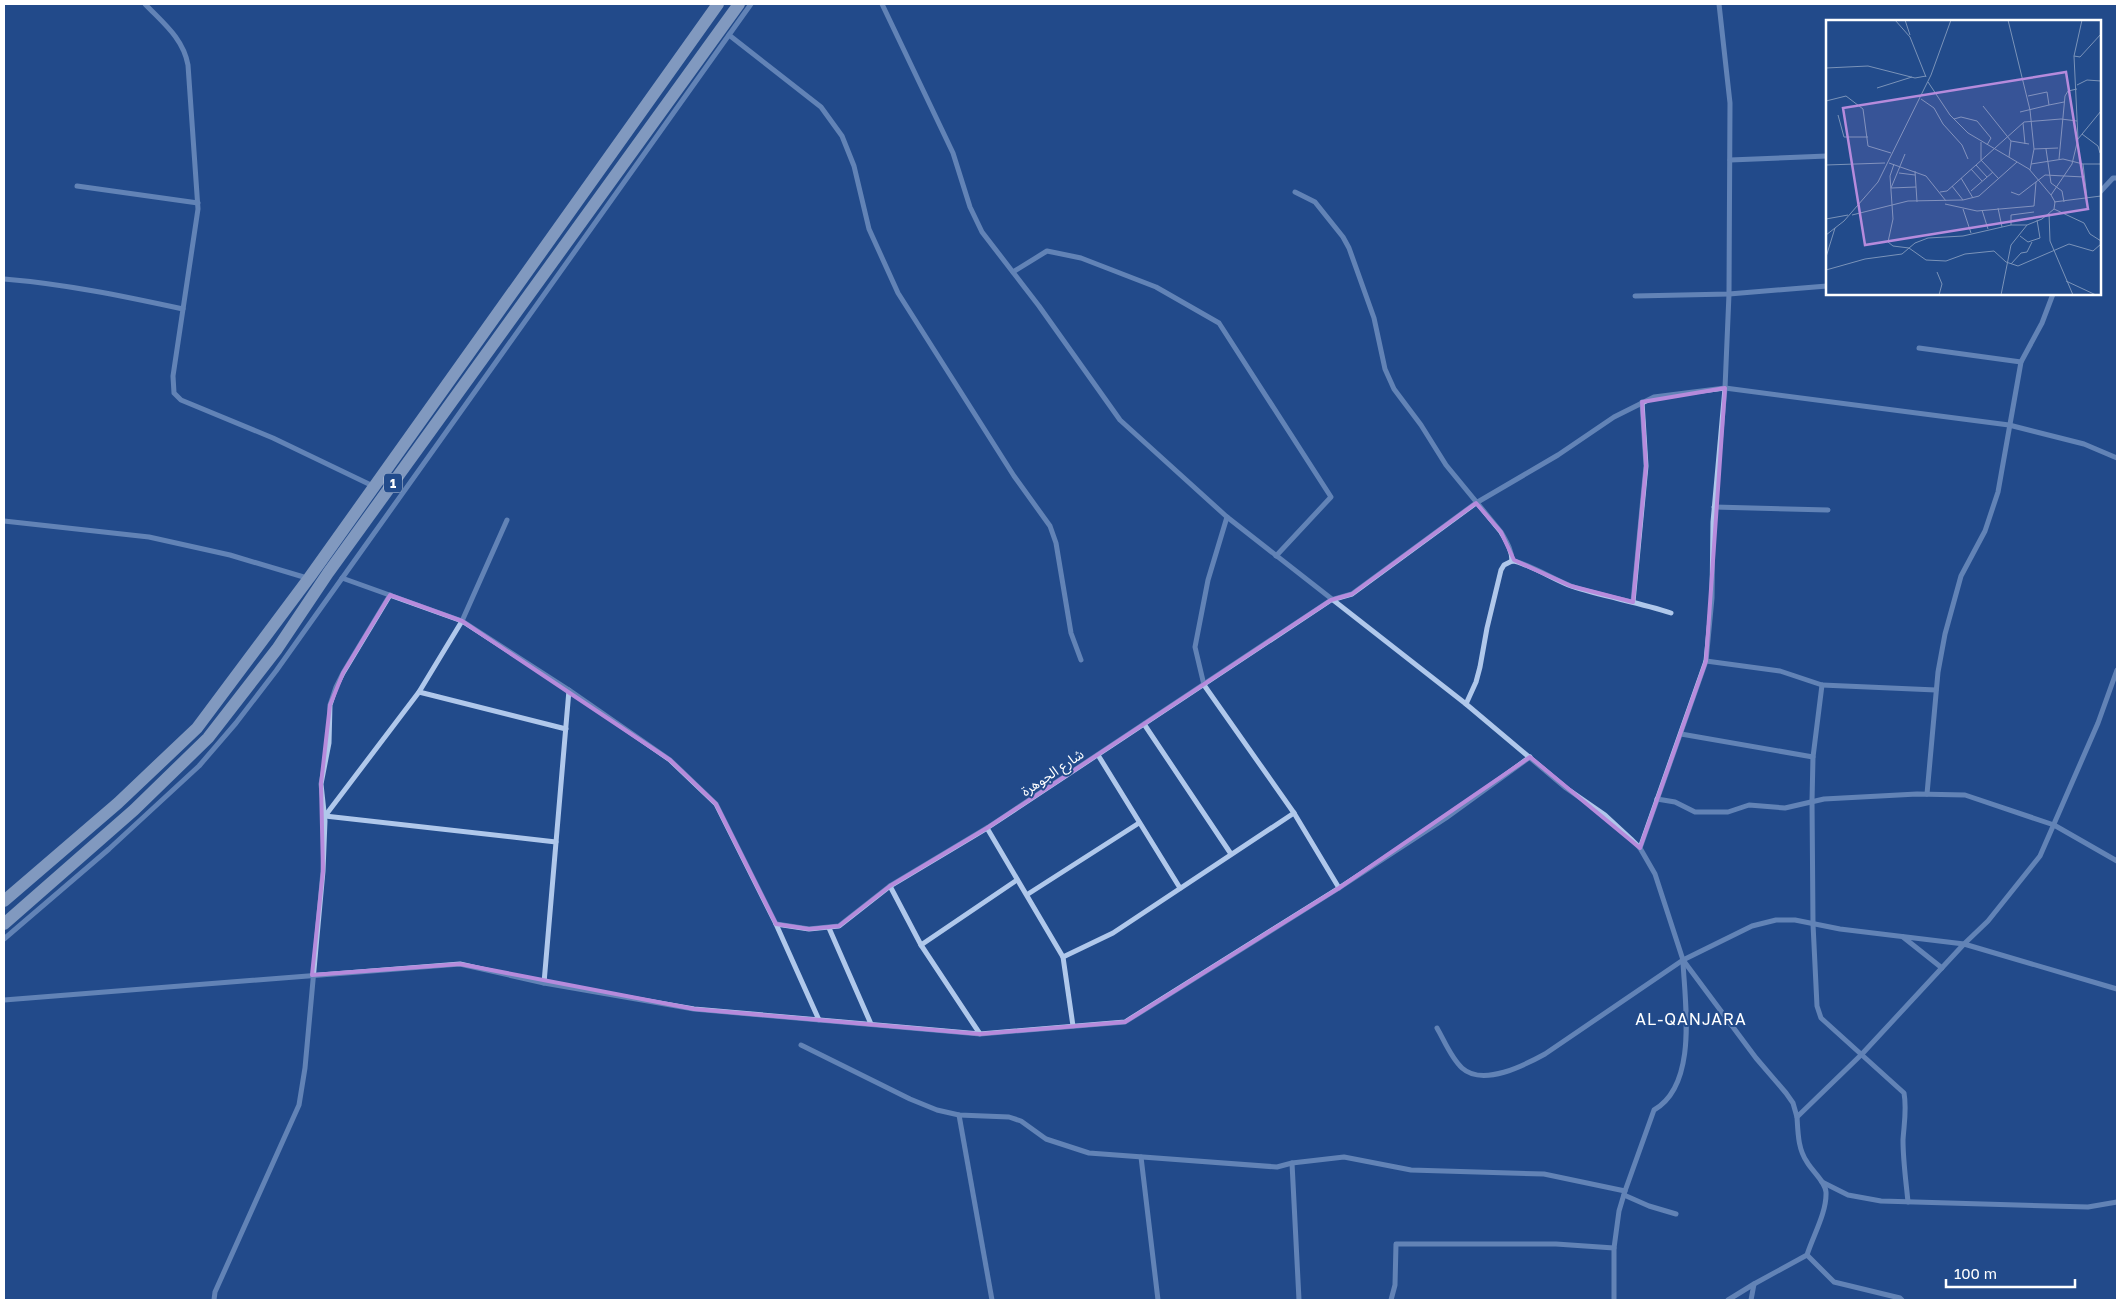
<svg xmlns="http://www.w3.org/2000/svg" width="2121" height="1304" viewBox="0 0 2121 1304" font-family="'Golos Text','Noto Sans Arabic',sans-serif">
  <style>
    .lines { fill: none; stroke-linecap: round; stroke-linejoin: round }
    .street { stroke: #b0c8eb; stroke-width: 5 }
    .primary { stroke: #f4f8fe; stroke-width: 12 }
    .marked { fill: none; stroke: #b68bdc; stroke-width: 4; stroke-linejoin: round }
    .labels { text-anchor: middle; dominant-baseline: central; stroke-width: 4; stroke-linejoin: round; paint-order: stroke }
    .shield { fill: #224b8b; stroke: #bdc9dc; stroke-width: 1 }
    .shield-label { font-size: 12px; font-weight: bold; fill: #fff }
    .street-label { font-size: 14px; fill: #fff; stroke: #224b8b }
    .quarter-label { font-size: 16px; letter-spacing: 1px; fill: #fff; stroke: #224b8b }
    .inset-road { fill: none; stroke: #7a93b9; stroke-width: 1 }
    .view { fill: #b68bdc; fill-opacity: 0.15; stroke: #b68bdc; stroke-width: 2.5 }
    .inset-edge { fill: none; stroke: #fff; stroke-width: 2.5 }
  </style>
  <rect width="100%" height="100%" fill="#224b8b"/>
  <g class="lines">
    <g class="street">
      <path d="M 145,4 C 163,23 183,38 188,65 L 198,209 L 173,376 L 174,393 L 181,400 L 273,438 L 373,486"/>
      <polyline points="882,4 953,153 970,207 982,232 1039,306 1120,420 1227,517 1466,704 1566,788 1605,815 1631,839 1640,848 1655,874 1683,960 1756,1058 1786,1093 1793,1103 1797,1117 1862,1054 1964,944 1988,921 2040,856 2098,723 2117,670"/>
      <polyline points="729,35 821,107 842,136 854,166 869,229 898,293 1014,476 1050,526 1056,543 1071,633 1081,660"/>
      <polyline points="1730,160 1827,156"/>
      <polyline points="77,186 198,203"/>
      <path d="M 1295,192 L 1315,202 L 1343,237 L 1349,248 L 1374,318 L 1385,369 L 1394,389 L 1421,425 L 1446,465 L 1501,532 C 1506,541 1512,550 1512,561"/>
      <polyline points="2100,192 2113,178 2117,178"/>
      <polyline points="1013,272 1047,251 1081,258 1156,287 1219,323 1331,497 1276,556"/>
      <path d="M 4,279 C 65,284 123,296 183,309"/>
      <polyline points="1635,296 1729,294 1827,286"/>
      <polyline points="1919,348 2021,362"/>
      <polyline points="1714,507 1828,510"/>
      <polyline points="1227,517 1208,580 1195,647 1204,685 1294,813 1339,888"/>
      <polyline points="4,521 149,537 230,555 307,578"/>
      <polyline points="342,578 462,621 569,690 670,760 716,804 776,924 819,1020"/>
      <polyline points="1633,602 1646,466 1642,402"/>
      <polyline points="1706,661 1780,671 1822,685 1936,690"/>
      <path d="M 1822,685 L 1813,757 L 1812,801 L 1813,924 L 1817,1006 L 1821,1018 L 1904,1093 C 1907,1109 1904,1124 1903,1140 C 1903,1161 1906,1181 1908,1202"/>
      <polyline points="419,692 566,729"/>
      <path d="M 1466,704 L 1476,682 L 1480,667 L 1487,628 L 1501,570 L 1504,565 L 1512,561 C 1523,561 1557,581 1571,586 C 1604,597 1638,602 1671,613"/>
      <polyline points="1144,724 1231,854"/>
      <polyline points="1681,734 1813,757"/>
      <polyline points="1098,755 1180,888"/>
      <polyline points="1927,794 1938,672 1945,634 1961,576 1985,531 1998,492 2021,362 2042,323 2053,294"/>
      <polyline points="1657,799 1675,802 1695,812 1728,812 1749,805 1785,808 1824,799 1917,794 1965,795 2054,825 2117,861"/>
      <polyline points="325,816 419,692 462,621 507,520"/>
      <polyline points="325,816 556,842"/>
      <polyline points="987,828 1063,957 1073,1026"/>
      <polyline points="1640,848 1706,661 1712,598 1713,522 1725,388 1729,294 1730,103 1719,4"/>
      <polyline points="890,886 921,945 980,1034"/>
      <polyline points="1028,894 1139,823"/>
      <polyline points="776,924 809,929 839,926 890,886 987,828 1331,600 1352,594 1476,503 1558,455 1614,417 1654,397 1725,388 2009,425 2084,444 2117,458"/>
      <polyline points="829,928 871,1024"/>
      <polyline points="1903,937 1942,968"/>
      <polyline points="4,939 109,849 199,766 236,723 276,671 751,4"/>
      <polyline points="921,945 1017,880"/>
      <polyline points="1063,957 1113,933 1294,813"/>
      <polyline points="544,983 569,690"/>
      <polyline points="4,1000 460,964 544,983 694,1009 980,1034 1125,1022 1339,888 1446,818 1530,757"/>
      <path d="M 1437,1028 C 1444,1040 1451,1058 1462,1068 C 1483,1087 1525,1065 1545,1054 L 1683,960 L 1752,926 L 1776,920 L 1795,920 L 1840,929 L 1964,944 L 2117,989"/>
      <path d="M 801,1045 L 910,1099 L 937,1110 L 959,1115 L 1009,1117 L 1021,1121 L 1046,1139 L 1089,1153 L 1277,1167 L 1292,1163 L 1344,1157 L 1411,1170 L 1544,1174 L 1625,1191 L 1654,1110 C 1698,1085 1685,1004 1683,962"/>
      <polyline points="959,1115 992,1300"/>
      <polyline points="1141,1157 1158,1300"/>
      <polyline points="1292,1163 1299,1300"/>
      <polyline points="1822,1182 1848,1195 1881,1201 2088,1207 2117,1202"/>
      <polyline points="1624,1195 1649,1206 1676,1214"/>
      <polyline points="1807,1255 1834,1282 1900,1298 1902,1300"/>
      <polyline points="214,1300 215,1292 299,1105 305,1068 323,871 325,821 321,784 329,743 330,705 336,687 343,673 390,595"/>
      <polyline points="1391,1300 1395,1285 1396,1244 1556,1244 1614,1248"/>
      <polyline points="1614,1300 1614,1248 1619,1211 1625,1191"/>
      <path d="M 1728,1300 L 1754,1284 L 1807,1255 C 1813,1236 1827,1212 1826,1192 C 1825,1181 1812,1171 1807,1162 C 1798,1149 1798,1133 1797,1117"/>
      <polyline points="1751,1300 1754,1284"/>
    </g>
    <g class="primary">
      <polyline points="4,901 118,803 197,728 309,578 718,4"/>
      <polyline points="4,924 134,810 208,738 277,649 328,573 739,4"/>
    </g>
  </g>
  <path d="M0 0H2121V1304H0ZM 1725,388 L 1706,661 L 1640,848 L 1530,757 L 1339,888 L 1125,1022 L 980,1034 L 694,1009 L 460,964 L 312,975 L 323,871 L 321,784 L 330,705 L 343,673 L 390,595 L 462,621 L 670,760 L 716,804 L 776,924 L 809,929 L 839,926 L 890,886 L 987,828 L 1331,600 L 1352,594 L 1476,503 L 1501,532 L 1514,560 L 1571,586 L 1633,602 L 1646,466 L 1642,402 Z" fill="#224b8b" fill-opacity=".55" fill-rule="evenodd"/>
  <path class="marked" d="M 1725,388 L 1706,661 L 1640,848 L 1530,757 L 1339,888 L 1125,1022 L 980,1034 L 694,1009 L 460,964 L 312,975 L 323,871 L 321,784 L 330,705 L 343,673 L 390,595 L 462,621 L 670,760 L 716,804 L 776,924 L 809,929 L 839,926 L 890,886 L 987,828 L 1331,600 L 1352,594 L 1476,503 L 1501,532 L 1514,560 L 1571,586 L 1633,602 L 1646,466 L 1642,402 Z"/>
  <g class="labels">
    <rect class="shield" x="384" y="473.5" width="18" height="19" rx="4"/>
    <g class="shield-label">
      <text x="393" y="483">1</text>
    </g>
    <g class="street-label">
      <text transform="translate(1052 772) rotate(-34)">شارع الجوهرة</text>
    </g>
    <g class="quarter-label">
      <text x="1691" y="1019">AL-QANJARA</text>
    </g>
  </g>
  <g transform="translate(1826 20)">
    <rect width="275" height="275" fill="#224b8b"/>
    <path class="inset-road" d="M 69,0 L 84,17 L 100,57M 79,0 L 84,15M 182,0 L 204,90 L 208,129 L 204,150M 248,36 L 254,37 L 275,14M 0,48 L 42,46 L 89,58 L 100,56M 102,62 L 124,95 L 142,113 L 203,149 L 225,175 L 246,144 L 252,119 L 248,36 L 256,0M 251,65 L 261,60 L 275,61M 51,68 L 86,57M 95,79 L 108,88 L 117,104 L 136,125 L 142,139M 0,81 L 20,76 L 37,89 L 42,126 L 65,133M 223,85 L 238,82M 157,86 L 185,121 L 203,124M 194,92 L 223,85 L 221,72 L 202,76M 12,95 L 18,117 L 42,117M 128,99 L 135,97 L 151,101 L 165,118 L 161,125M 197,103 L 199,124M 256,114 L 272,126 L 274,133M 252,119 L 275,91M 155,122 L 155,140 L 173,159M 208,129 L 232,128M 220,129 L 225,163 L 236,171 L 238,182M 183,137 L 185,121M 233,139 L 239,76 L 242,71 L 251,69M 63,143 L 100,156 L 120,181M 68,144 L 64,156 L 67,199 L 62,222 L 67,226 L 83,228 L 100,240 L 120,241 L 139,234 L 168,231 L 180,242 L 192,246 L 243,224 L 267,231 L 275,224M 205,144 L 237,139 L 257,144 L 275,144M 257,144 L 261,178M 0,145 L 59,143M 150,145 L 161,157M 145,149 L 156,161M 89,151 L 91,182M 73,153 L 89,155M 135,158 L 147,178M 126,166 L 137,180M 65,168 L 79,134M 65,168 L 90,167M 145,171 L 167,152M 114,172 L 121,171 L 198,102 L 235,99 L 251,101M 185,172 L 193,175 L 219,155 L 258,157M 228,182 L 275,176M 119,184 L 151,191 L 208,186 L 210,162M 172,188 L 176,207M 137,189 L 145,213M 228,189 L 258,203 L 264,214 L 275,221M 156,190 L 162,209M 223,193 L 224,221 L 247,275M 26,195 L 82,181 L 137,180 L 153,176 L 191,142M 0,199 L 22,195M 185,205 L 185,195 L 208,192M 0,215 L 18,201 L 52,162 L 105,55 L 125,0M 194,216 L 202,222 L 214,218 L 211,200M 0,237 L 9,208M 185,244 L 195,233 L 201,232 L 206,222M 0,250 L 39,239 L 76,234 L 89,223 L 102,218 L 137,216 L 185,205 L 201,205M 111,252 L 116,264 L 113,275M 240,261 L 270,275M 175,275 L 185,225 L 201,205 L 216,199 L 228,189 L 229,182 L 225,175"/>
    <path class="view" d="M 240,52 L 262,189 L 39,225 L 17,88 Z"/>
    <rect width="275" height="275" class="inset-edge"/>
  </g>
  <rect width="2121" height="1304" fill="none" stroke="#ffffff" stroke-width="10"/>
  <path d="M1946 1279v8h129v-8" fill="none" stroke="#ffffff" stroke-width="2.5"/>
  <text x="1954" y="1279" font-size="15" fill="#ffffff" stroke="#224b8b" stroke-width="4" paint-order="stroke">100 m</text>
</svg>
